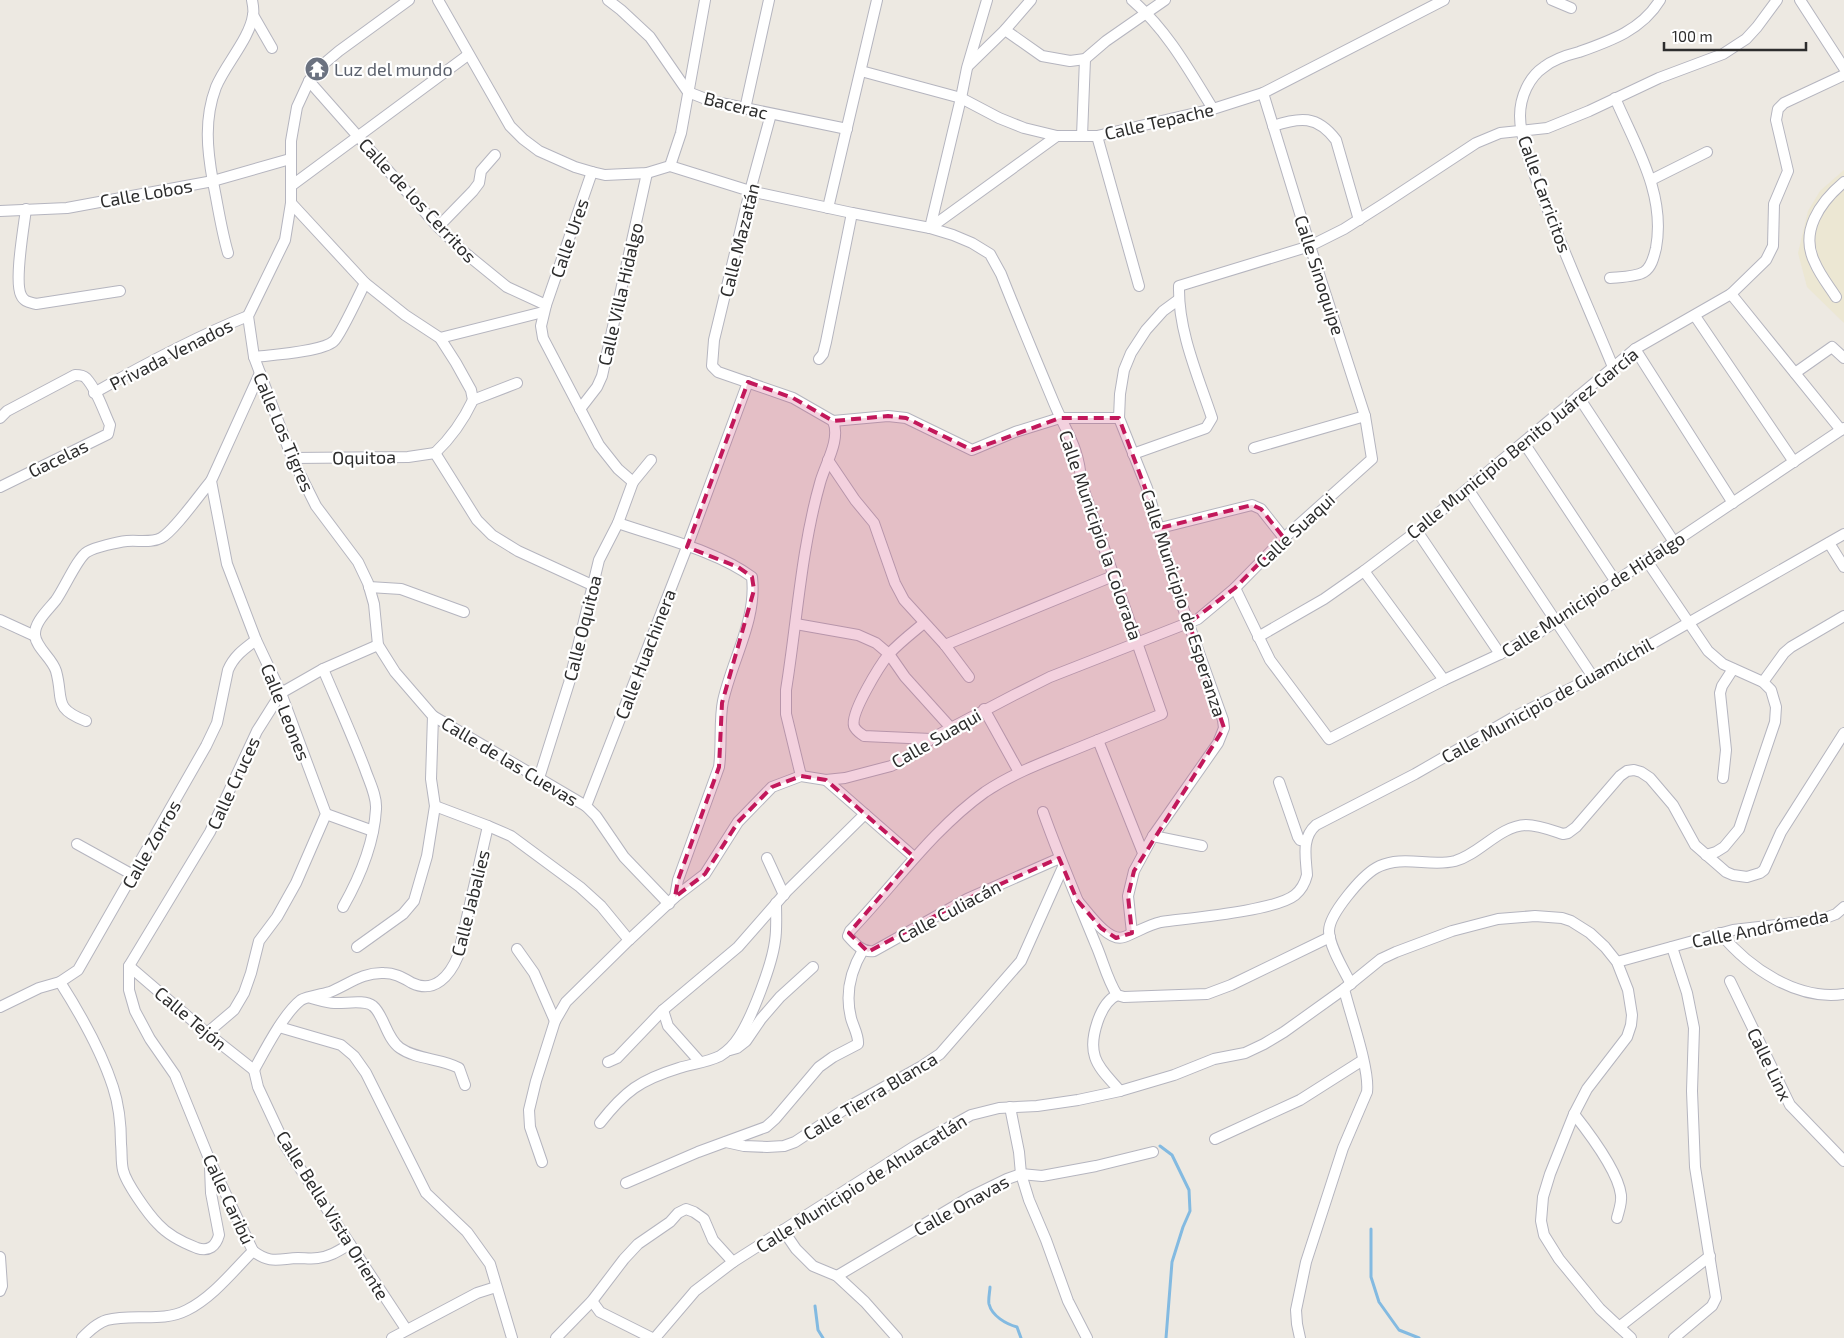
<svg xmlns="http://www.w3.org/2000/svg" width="1844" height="1338" viewBox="0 0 1844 1338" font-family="'Exo 2',sans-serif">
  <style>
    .education { fill: #ece7d3 }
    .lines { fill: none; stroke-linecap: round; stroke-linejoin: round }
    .stream { stroke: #83bae1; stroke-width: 3 }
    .minor-casing { stroke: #b5b5bf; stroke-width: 12 }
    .minor { stroke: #fff; stroke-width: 10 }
    .marked { fill: #c2185b; fill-opacity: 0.2; stroke: #c2185b; stroke-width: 4; stroke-dasharray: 10 6; stroke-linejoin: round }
    .labels { text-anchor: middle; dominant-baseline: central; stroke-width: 4.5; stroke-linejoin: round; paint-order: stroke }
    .worship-label { font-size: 18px; fill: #5b616d; stroke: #fff; text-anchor: start }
    .street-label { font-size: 18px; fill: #2d2d2d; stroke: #fff }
  </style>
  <rect width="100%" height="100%" fill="#ede9e2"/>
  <polygon class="education" points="1844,170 1844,323 1807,287 1798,253 1808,211 1820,191"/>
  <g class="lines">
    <g class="stream">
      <polyline points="1160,1146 1172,1155 1189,1190 1190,1211 1183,1227 1172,1262 1166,1338"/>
      <polyline points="1371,1229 1371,1277 1379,1302 1399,1330 1419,1338"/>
      <path d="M 990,1287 C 990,1291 988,1299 989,1304 C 992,1316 1006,1324 1017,1327 L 1021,1338"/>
      <polyline points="815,1306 818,1330 823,1338"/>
    </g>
    <defs>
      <g id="minor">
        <path d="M 438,0 L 510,126 L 523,139 L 539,151 L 575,167 L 592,172 L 605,175 L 647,173 L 670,166 L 750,191 L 852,213 L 930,228 L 953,235 L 972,243 L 990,254 L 1001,274 C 1018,317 1036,360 1054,403 C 1066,432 1080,449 1081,482 L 1162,714 C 1132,726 1101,739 1071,751 C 1041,763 1012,774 985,792 C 932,830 895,884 850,931 L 848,936 C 855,944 863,953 874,951 L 967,899 L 1060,858"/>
        <polyline points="608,0 621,10 650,37 688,92 711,101 847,129"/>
        <path d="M 1132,0 C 1167,30 1189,70 1213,109"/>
        <polyline points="1552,0 1571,8"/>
        <polyline points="1800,0 1844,68"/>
        <polyline points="253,15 272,48"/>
        <polyline points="1005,30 1042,56 1070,61 1085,59 1106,41 1165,0"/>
        <polyline points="968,66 1005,30 1031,0"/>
        <polyline points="861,71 961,98 999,118 1024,128 1057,136 1097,136 1213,109 1263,93 1444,0"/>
        <polyline points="309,81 438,227 464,252 507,287 546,305 541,326 543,338 599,445 618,469 633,482 618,523 599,560 569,683 539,778"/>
        <polyline points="745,109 769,0"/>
        <polyline points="771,114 750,191 714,340 712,366 718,372 793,398 833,421 888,416 906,418 972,450 1015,432 1060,418 1119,418"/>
        <path d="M 1273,126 C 1300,117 1317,115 1336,140 L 1359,220"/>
        <polyline points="1082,136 1085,59"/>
        <polyline points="1097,136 1139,286"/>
        <polyline points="670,166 681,133 705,0"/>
        <polyline points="1651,180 1707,152"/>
        <polyline points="291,186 468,55"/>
        <polyline points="291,203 365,283 405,315 440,338 456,363 471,390 473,400"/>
        <polyline points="828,208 877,0"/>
        <path d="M 26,209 C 24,226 14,281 21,295 C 24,302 29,302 36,304 L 120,291"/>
        <polyline points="0,211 67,208 213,181 290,159"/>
        <polyline points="438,227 473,191 479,183 481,171 495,155"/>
        <polyline points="930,228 961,98 967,68 987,0"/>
        <polyline points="930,228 1057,136"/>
        <path d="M 228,253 C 221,229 218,206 213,182 C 207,149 204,119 216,87 C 225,65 250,38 253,15 C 254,11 253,5 252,0"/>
        <path d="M 1610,278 C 1620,277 1636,277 1644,272 C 1652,267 1654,256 1656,248 C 1666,194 1636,147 1615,98"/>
        <polyline points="1731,294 1841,430"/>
        <path d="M 1836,297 C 1829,286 1820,275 1815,263 C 1799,232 1820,202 1844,182"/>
        <polyline points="546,305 592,172"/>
        <polyline points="1695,316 1794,462"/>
        <polyline points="440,338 543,312"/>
        <polyline points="1635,349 1733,503"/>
        <path d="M 254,357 C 271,355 322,352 334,341 C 340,336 360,293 365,283"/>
        <polyline points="819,359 823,354 826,342 852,213"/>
        <path d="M 1613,367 C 1589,309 1563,251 1541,192 C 1533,171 1520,138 1520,116 C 1520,97 1529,77 1544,67 C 1554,59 1567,55 1579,52 C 1610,41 1642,30 1660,0"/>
        <polyline points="1795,373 1832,347 1844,358"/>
        <path d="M 94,393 C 145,364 195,337 248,316"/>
        <polyline points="1578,396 1674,542"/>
        <polyline points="580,409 597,387 602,376 647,173"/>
        <path d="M 0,418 L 7,411 L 75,375 C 79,375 83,375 86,378 C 97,390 103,410 110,425 L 108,434 L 0,487"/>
        <polyline points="1524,443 1616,582"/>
        <polyline points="1254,448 1365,416"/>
        <polyline points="435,453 477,520 492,535 518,551 592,585"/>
        <path d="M 435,453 C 452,437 463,421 473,400 L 517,383"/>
        <path d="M 1133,454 L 1206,428 L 1212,418 C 1198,376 1178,331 1179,286 L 1310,246 L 1344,229 L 1385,203 L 1476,143 L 1500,133 L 1547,128 L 1589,111 L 1659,78 L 1723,54 L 1746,39 L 1757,27 L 1777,0"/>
        <polyline points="292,458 408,457 435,453"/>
        <polyline points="828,460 855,500 874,523 895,583 904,600 945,645 969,677"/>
        <polyline points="633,482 651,460"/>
        <polyline points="1468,489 1593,677"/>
        <path d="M 618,523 C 661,538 717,551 752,577 C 757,620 732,660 723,701 C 719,720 722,746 719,767 L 678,880 L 675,897"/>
        <polyline points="1160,528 1252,505 1261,509 1284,538"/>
        <polyline points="1417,531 1500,654"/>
        <polyline points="1829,543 1844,567"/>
        <polyline points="1647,561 1708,651 1723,664 1763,682 1771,690 1776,707 1775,722 1739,829 1724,847 1716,852 1706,855"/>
        <polyline points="1364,571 1444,680"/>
        <polyline points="369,587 401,589 464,612"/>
        <polyline points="1235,588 1270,660 1329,739 1444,680 1500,654 1540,632 1844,428"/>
        <polyline points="0,620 35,636"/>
        <path d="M 924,623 C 912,633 899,643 889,654 C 880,665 850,713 854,726 C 856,731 860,733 864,736 L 931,739"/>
        <polyline points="796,624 858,635 876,643 889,654 905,677 951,728"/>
        <polyline points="1258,637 1324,599 1364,571 1417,531 1635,349 1731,294 1766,260 1773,246 1774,204 1788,171 1776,120 1778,109 1784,103 1844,75"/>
        <polyline points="945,645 1113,576"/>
        <path d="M 323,669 C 337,702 352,735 365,769 C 369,781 377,796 376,809 C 374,844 360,877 343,907"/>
        <polyline points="1763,682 1784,653 1791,647 1844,616"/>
        <polyline points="984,709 1019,772"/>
        <polyline points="433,716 586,806"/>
        <path d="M 86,721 C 52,708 64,699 56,671 C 52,658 36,648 35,635 C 34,622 49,609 56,600 C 64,589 78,557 87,552 C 95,547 118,542 127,541 C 138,540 152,543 161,538 C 174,531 200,494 211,481"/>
        <polyline points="1098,740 1143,853"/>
        <path d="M 801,776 L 786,714 L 786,690 C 797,622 801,550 820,483 C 825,464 841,440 833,421"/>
        <polyline points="1723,778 1726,750 1720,693 1722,686 1733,669"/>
        <polyline points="826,780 914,857"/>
        <polyline points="1279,782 1298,837 1300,840 1306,841"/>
        <polyline points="435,806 488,826 511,836 580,887 601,906 629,940"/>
        <path d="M 1043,812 C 1059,857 1078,901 1096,945 C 1103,961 1107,979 1117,995 L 1124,997 L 1207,994 L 1231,985 L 1330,937"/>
        <polyline points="326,814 373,831"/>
        <polyline points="1153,836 1202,846"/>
        <polyline points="77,844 133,875"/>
        <polyline points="767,858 784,895"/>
        <path d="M 1077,900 C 1087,911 1108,943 1124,937 C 1137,932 1148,925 1161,922 C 1190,918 1275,911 1295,895 C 1301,890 1305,883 1307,875 C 1306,858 1301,838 1316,825 L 1415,774 L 1514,717 L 1599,674 L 1844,534"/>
        <polyline points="669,904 624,857 596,816 586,806 687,547 748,382"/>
        <polyline points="1132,933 1128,896 1134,871 1153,836 1218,743 1224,728 1223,720 1177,591 1147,488 1119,418 1120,394 1124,370 1131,353 1146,330 1163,311 1178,300"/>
        <path d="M 1720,933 C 1749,968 1797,1001 1844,994"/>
        <polyline points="357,947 403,914 414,901 427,856 435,806 431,779 433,716 395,672 378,645 374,604 368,583 358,562 316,506 292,458 254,357 248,316 285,240 291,203 291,141 297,107 309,81 320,67 339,51 409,0"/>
        <polyline points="1672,947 1687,993 1694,1028 1692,1091 1695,1167 1716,1298 1712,1306 1674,1338"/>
        <polyline points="517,949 534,973 555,1021"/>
        <polyline points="1617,962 1733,930 1820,920 1836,914 1844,907"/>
        <polyline points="129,966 207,1033 254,1070"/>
        <polyline points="1730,981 1790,1105 1844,1161"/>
        <path d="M 60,982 C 81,1015 101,1050 113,1087 C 119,1105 121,1125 121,1144 C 122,1152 121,1162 123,1170 C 126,1183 148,1214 158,1224 C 167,1234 184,1243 197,1248 C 209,1252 216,1246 219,1235 L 211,1193 L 210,1167"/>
        <path d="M 1351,984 C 1344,970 1329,946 1329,931 C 1329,914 1362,876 1376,868 C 1381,865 1388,863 1394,862 C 1414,859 1435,866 1455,861 C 1480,854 1499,826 1526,825 C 1538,825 1551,830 1563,834 L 1568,833 L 1576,827 L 1620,776 L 1627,771 L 1634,770 L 1641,772 L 1650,778 L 1673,805 L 1695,845 L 1726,872 L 1733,875 L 1747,877 L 1760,873 L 1764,870 L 1781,832 L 1844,733"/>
        <path d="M 1117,995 C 1100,1003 1089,1039 1095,1057 C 1099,1070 1112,1081 1120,1091"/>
        <path d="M 311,998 C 319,1000 327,1003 334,1003 C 345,1004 364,999 373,1006 C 384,1015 386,1038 400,1048 C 417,1060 441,1058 459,1068 L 465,1085"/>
        <path d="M 0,1007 L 39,988 L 60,982 L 78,970 L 206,746 L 217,723 L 228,670 C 234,656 244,649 256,640"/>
        <polyline points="663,1010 668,1026 700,1062"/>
        <polyline points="279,1027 341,1045 354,1056 366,1073 426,1193 467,1232 490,1264 512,1338"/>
        <polyline points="207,1033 234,1010 244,993 251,973 259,941 277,917 296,883 326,814 281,693 256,640 227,564 211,481 260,373"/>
        <polyline points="730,1050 737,1048 746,1041 761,1019 780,997 813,967"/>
        <polyline points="608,1062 617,1058 663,1010 738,947 787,891 865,814"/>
        <path d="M 254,1070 C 265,1050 284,1013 301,1000 C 306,997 323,994 330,992 C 349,984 363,972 384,973 C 395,973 403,978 412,983 C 435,994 450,975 458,956 L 488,826"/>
        <polyline points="254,1070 258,1087 286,1147 406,1329"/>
        <polyline points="1010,1107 1019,1152 1021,1174 1029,1200 1046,1240 1068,1301 1087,1338"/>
        <path d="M 1574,1114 C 1589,1133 1618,1171 1621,1195 C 1622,1203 1619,1210 1617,1218"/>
        <path d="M 600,1123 C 625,1091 640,1080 679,1068 C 692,1064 708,1062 720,1056 C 728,1051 734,1045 739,1037 C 752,1017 772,965 775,941 C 777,929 776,915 776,903"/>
        <polyline points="1215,1139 1300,1100 1363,1060"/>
        <polyline points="726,1142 744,1146 767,1147 784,1146 795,1142 848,1107 922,1066 940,1054 1021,961 1063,867"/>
        <polyline points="542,1162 530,1127 529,1110 536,1081 555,1021 566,1002 629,940 675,897 705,874 738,822 772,787 801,776 826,780 845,778 891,766 907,758 931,739 951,728 1014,695 1050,677 1198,619 1235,588 1284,538 1372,459 1365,416 1310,246 1263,93"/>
        <path d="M 626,1183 L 698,1152 L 766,1127 L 775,1119 L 819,1067 L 833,1057 L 858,1044 C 859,1036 853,1026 851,1018 C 845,994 851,970 863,950"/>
        <polyline points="783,1230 796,1249 813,1266 837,1276 865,1302 897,1338"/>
        <path d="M 253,1251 C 270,1264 278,1259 298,1258 C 305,1258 311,1259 318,1258 C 330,1257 340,1250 350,1244"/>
        <polyline points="0,1257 2,1286 0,1291"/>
        <polyline points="837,1276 970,1197 1007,1179 1021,1174 1042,1176 1096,1166 1153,1152"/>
        <polyline points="592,1301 600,1312 652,1338"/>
        <polyline points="1619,1327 1710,1256"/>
        <path d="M 82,1338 C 89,1331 97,1323 107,1320 C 133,1313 162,1323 187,1310 C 213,1297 233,1271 253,1251 L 210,1161 L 175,1075 L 150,1039 L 135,1011 L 129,990 L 129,966 L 210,832 L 257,731 L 281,693 L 323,669 L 378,645"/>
        <polyline points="392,1338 477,1293 496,1287"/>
        <polyline points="556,1338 592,1301 624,1259 638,1244 670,1222 678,1213 686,1209 694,1212 704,1219 713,1240 733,1262"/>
        <polyline points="655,1338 695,1291 733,1262 915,1146 971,1115 999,1108 1037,1106 1078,1100 1120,1091 1174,1075 1214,1059 1245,1053 1264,1044 1284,1032 1344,989 1381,959 1396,952 1452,931 1498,919 1535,916 1562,918 1571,921 1590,933 1605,947 1617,962 1628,990 1632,1015 1631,1025 1627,1037 1587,1089 1574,1114 1550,1174 1543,1197 1541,1221 1544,1235 1559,1259 1600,1309 1631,1338"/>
        <path d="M 1300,1338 L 1297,1324 L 1296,1310 L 1306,1262 L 1343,1148 L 1367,1092 C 1370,1069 1350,1014 1344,989"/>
      </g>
    </defs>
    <use href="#minor" class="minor-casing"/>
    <use href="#minor" class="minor"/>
  </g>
  <path class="marked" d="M 748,382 L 793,398 L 833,421 L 888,416 L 906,418 L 972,450 L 1060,418 L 1119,418 L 1160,528 L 1252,505 L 1261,509 L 1284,538 L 1235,588 L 1189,623 L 1224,728 L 1134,871 L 1128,896 L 1132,933 L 1116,938 L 1101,928 L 1077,900 L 1059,858 L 967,899 L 868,952 L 849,933 L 914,857 L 826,780 L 801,776 L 772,787 L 738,822 L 705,874 L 675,897 L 678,880 L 719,767 L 722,703 L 754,590 L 752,577 L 738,567 L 687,547 Z"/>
  <defs>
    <symbol id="temple-disc" viewBox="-11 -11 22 22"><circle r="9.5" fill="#6b7280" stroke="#fff"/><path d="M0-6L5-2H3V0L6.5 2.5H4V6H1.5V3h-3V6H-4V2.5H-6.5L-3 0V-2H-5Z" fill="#fff"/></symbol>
  </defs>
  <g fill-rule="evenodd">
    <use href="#temple-disc" x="303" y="55" width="28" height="28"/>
  </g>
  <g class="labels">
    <g class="worship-label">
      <text x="334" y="69">Luz del mundo</text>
    </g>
    <g class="street-label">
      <text transform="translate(736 105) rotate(14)">Bacerac</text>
      <text transform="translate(1159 121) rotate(-13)">Calle Tepache</text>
      <text transform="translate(146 193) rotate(-10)">Calle Lobos</text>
      <text transform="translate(1545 194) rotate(70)">Calle Carricitos</text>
      <text transform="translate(418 200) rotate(47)">Calle de los Cerritos</text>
      <text transform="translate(569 238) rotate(-71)">Calle Ures</text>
      <text transform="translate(739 240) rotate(-76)">Calle Mazatán</text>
      <text transform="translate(1320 275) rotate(72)">Calle Sinoquipe</text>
      <text transform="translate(620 294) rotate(-77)">Calle Villa Hidalgo</text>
      <text transform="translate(171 354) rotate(-27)">Privada Venados</text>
      <text transform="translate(284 432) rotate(67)">Calle Los Tigres</text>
      <text transform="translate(1522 443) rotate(-39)">Calle Municipio Benito Juárez García</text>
      <text transform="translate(364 457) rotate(-1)">Oquitoa</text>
      <text transform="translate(58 458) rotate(-26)">Gacelas</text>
      <text transform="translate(1295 530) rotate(-43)">Calle Suaqui</text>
      <text transform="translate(1101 535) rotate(71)">Calle Municipio la Colorada</text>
      <text transform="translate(1593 594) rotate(-33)">Calle Municipio de Hidalgo</text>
      <text transform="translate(1184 603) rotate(72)">Calle Municipio de Esperanza</text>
      <text transform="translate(582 628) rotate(-76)">Calle Oquitoa</text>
      <text transform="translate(645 654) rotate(-69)">Calle Huachinera</text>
      <text transform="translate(1547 700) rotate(-29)">Calle Municipio de Guamúchil</text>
      <text transform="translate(286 712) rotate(68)">Calle Leones</text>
      <text transform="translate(936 738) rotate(-30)">Calle Suaqui</text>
      <text transform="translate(510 761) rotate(31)">Calle de las Cuevas</text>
      <text transform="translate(233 783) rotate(-65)">Calle Cruces</text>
      <text transform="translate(151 844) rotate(-60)">Calle Zorros</text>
      <text transform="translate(470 903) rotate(-76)">Calle Jabalies</text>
      <text transform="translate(949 911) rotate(-28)">Calle Culiacán</text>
      <text transform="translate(1760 928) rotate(-11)">Calle Andrómeda</text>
      <text transform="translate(191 1018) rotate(40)">Calle Tejón</text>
      <text transform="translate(1770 1064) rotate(64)">Calle Linx</text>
      <text transform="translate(870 1096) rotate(-31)">Calle Tierra Blanca</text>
      <text transform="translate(861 1183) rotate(-32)">Calle Municipio de Ahuacatlán</text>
      <text transform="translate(229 1199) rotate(65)">Calle Caribú</text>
      <text transform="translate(961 1205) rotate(-29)">Calle Onavas</text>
      <text transform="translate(333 1215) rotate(58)">Calle Bella Vista Oriente</text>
    </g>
  </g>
  <path d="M1664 42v8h142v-8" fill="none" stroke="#2d2d2d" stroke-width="2.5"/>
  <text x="1672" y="42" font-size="15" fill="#2d2d2d" stroke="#ffffff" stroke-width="4" paint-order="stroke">100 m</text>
</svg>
